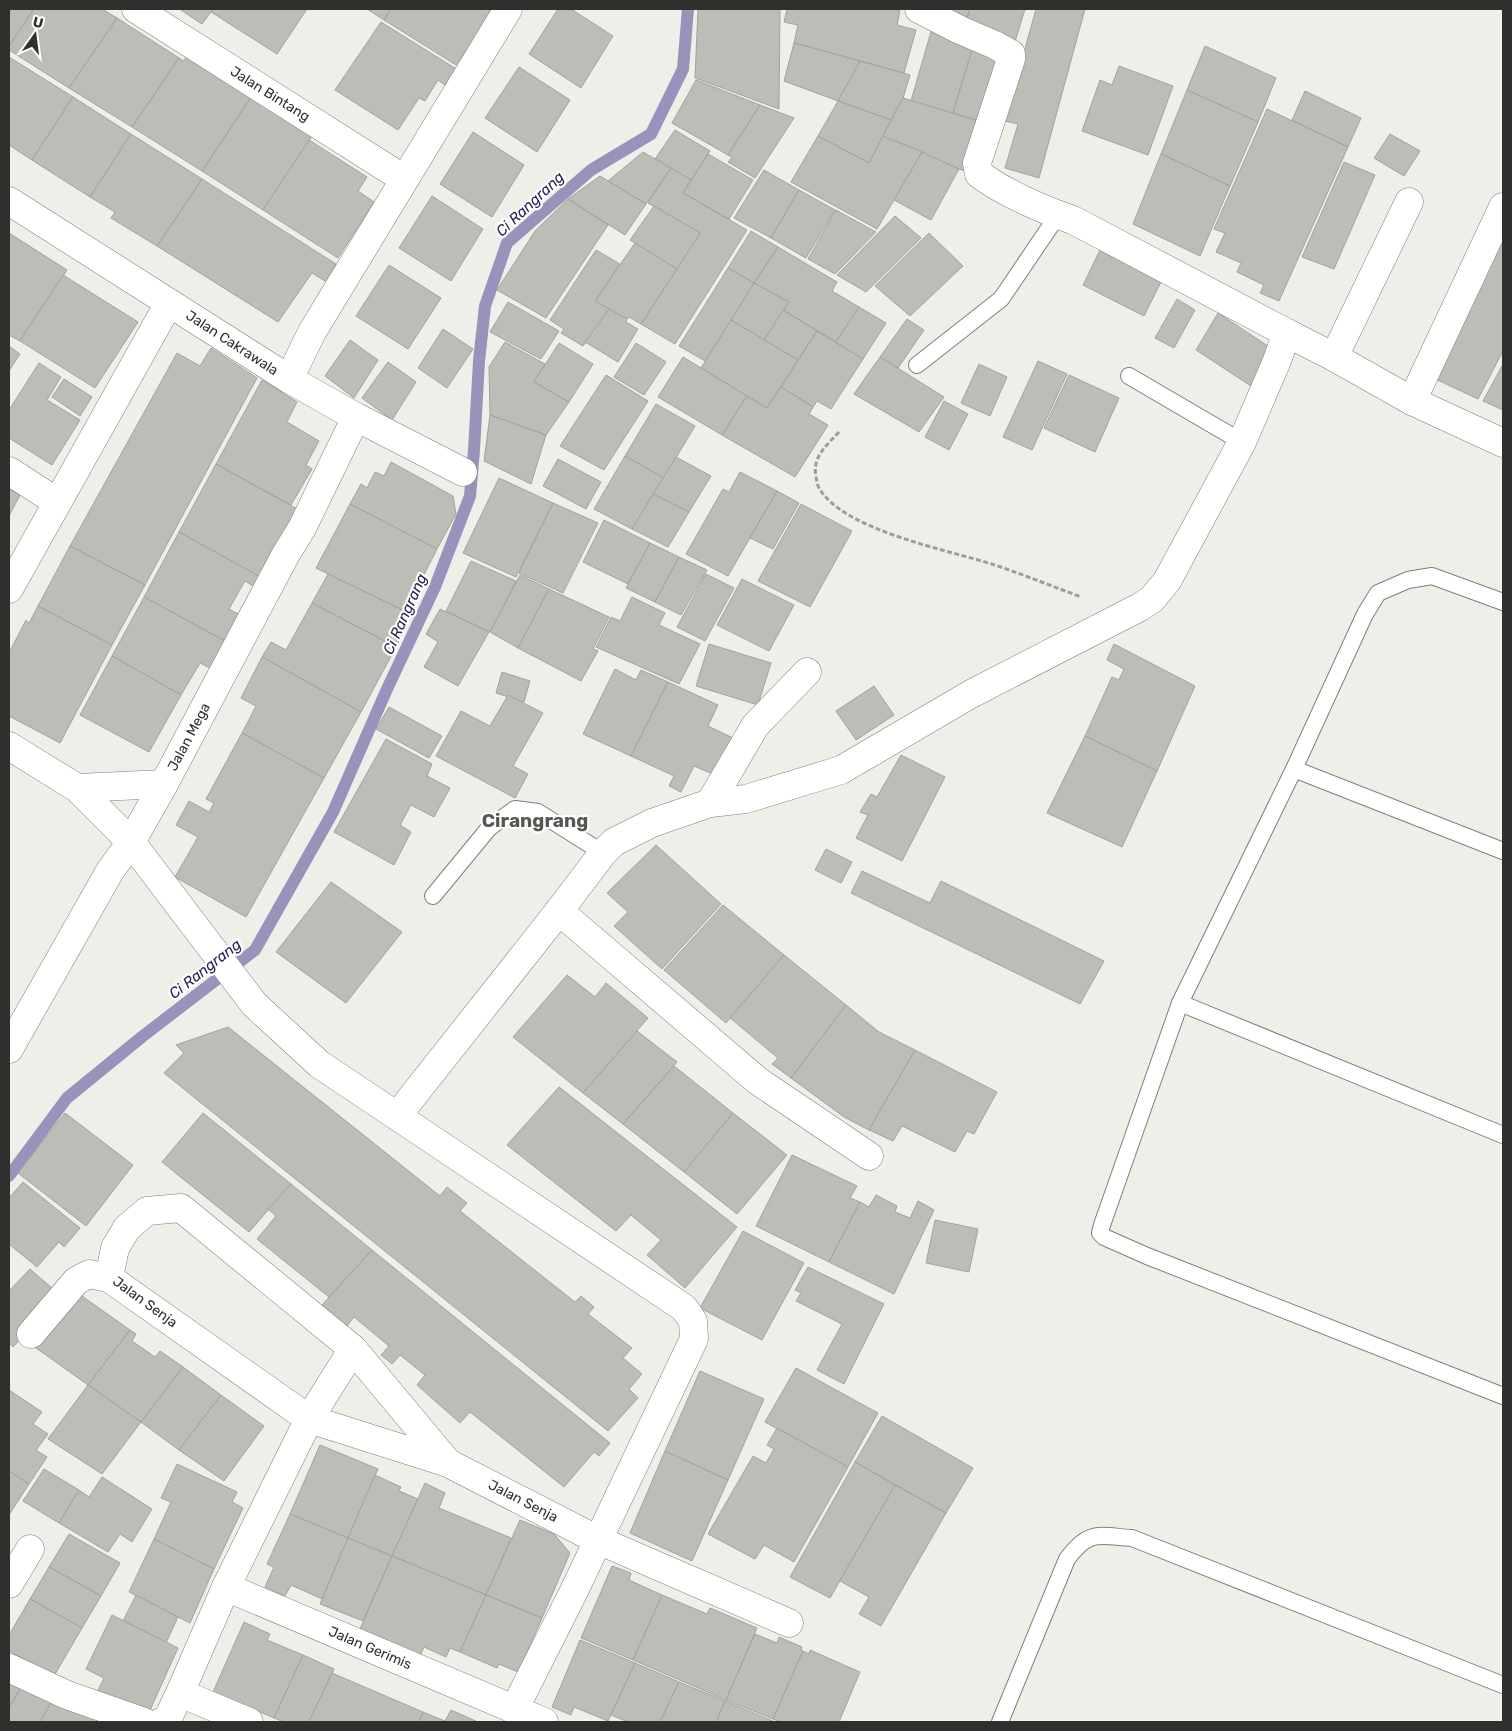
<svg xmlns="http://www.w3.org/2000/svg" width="1512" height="1731" viewBox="0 0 1512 1731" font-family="Rubik,sans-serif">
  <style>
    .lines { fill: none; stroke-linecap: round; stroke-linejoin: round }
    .stream { stroke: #9993bb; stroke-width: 12 }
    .building { fill: #babeb6; stroke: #a1a49d }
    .service-casing { stroke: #7d8079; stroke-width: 18 }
    .minor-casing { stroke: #7d8079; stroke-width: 29 }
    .path { stroke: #9c9f99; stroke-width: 3; stroke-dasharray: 5 2.5; stroke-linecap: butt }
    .service { stroke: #fff; stroke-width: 16 }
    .minor { stroke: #fff; stroke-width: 28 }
    .labels { text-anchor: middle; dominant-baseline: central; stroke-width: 4.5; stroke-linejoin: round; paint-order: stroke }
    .street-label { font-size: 14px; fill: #2f302d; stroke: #fff }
    .water-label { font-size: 15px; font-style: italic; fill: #2d2053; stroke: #fff }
    .district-label { font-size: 19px; font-weight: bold; fill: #565953; stroke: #fff }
  </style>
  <rect width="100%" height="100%" fill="#ecf0e8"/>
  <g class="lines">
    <polyline class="stream" points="9,1176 67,1098 143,1036 255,950 333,812 387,689 435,587 470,496 474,450 479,361 485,306 507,243 591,170 651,134 683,69 688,9"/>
  </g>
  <g class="building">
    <polygon points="9,9 34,9 9,46"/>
    <polygon points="34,9 102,9 117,18 69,88 9,50 9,46"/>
    <polygon points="182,9 213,9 202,24 181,10"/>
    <polygon points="213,9 307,9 277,54 211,12"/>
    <polygon points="367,9 391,9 384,20"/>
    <polygon points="391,9 487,9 492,12 456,65 384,20"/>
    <polygon points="558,9 571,9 613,36 581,88 529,54"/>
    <polygon points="698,9 780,9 779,109 695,78"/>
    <polygon points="787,9 890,9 900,11 897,25 916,30 904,73 794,43 798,25 784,22"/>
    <polygon points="942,9 970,9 965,24"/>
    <polygon points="970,9 1025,9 1014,45 963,31"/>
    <polygon points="1036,9 1085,9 1039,178 1005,168 1018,124 1005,121"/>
    <polygon points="117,18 179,58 132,127 69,88"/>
    <polygon points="381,22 458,70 448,87 438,80 425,101 419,98 398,130 335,90"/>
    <polygon points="932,28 975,41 953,113 911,101"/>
    <polygon points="794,43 860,61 838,101 784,81"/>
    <polygon points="973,46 1007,56 988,124 953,113"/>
    <polygon points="1205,46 1276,78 1258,122 1187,90"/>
    <polygon points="190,50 255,91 202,171 132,127 179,58 184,61"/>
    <polygon points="9,57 73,97 32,160 9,145"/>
    <polygon points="860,61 910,75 903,98 891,120 838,101"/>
    <polygon points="1119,66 1173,86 1148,155 1082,131 1100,80 1112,85"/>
    <polygon points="519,67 570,100 537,152 485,118"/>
    <polygon points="696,80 760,105 728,155 672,123"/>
    <polygon points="1187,90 1258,122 1230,186 1161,154"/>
    <polygon points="255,91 316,130 263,210 202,171"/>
    <polygon points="1305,91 1361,118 1348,147 1292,120"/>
    <polygon points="73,97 131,134 90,197 32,160"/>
    <polygon points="903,98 988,124 973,173 959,169 883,136"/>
    <polygon points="838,101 891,120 869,163 818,136"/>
    <polygon points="760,105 794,118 755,178 728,162 732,157 728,155"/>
    <polygon points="1267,109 1348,147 1279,301 1260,293 1264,285 1237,272 1241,263 1216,252 1225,233 1214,229"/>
    <polygon points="675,130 710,151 691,180 655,159"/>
    <polygon points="473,132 524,165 492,217 440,184"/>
    <polygon points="131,134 202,179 157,246 111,218 115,212 90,197"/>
    <polygon points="1390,134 1420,151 1404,176 1374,158"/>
    <polygon points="818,136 869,163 883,136 922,152 877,229 791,182"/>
    <polygon points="309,140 367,177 358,191 374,202 338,258 263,210"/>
    <polygon points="643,152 671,168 646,204 608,181"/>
    <polygon points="922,152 959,169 931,220 894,200"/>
    <polygon points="708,154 753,180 729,219 683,193"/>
    <polygon points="1161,154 1230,186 1200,256 1133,224"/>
    <polygon points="1344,162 1375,175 1334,269 1302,257"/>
    <polygon points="671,168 691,180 683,193 747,230 675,344 641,324 700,233 648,203"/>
    <polygon points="764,170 799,190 771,238 734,218"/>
    <polygon points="600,176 646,204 625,235 568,199"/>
    <polygon points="202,179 336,264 325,281 312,273 278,322 157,246"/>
    <polygon points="799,190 835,210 806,258 771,238"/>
    <polygon points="432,196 483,229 451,281 399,248"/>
    <polygon points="568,199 608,225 546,318 497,290 535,231"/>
    <polygon points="654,206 700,233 677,269 630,240"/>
    <polygon points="836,210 876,232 835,274 808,259"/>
    <polygon points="895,216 921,238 866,292 837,275"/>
    <polygon points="751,231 778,247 754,283 728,268"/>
    <polygon points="9,233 67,270 20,341 9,335"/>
    <polygon points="929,233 963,266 910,316 875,286"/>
    <polygon points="635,243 677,269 641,324 629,317 627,319 595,301"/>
    <polygon points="1496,243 1503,246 1503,351 1478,399 1429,376"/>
    <polygon points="778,247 837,282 832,291 859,307 836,342 783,310 789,302 754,283"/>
    <polygon points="1101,248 1163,278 1144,316 1083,285"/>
    <polygon points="596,250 620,264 595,301 609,309 583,346 561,333 564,329 550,320"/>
    <polygon points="389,265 441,298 408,349 356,316"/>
    <polygon points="728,268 754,283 754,285 705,361 679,346"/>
    <polygon points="63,275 138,322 95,388 20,341"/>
    <polygon points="754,283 789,302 764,340 731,320"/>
    <polygon points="1177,299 1195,310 1174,348 1155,338"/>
    <polygon points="508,302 559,331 541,359 490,332"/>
    <polygon points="859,307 886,323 863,359 836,342"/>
    <polygon points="609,309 627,319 626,322 638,329 618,362 585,342"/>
    <polygon points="783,310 817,331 798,360 764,340"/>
    <polygon points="1218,313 1274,350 1251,386 1196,350"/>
    <polygon points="907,319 924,330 898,368 880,357"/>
    <polygon points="731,320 798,360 767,408 701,368"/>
    <polygon points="443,329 473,349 447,388 418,368"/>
    <polygon points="817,331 863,359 831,409 817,401 813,407 781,387"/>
    <polygon points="350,340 378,360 354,398 325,376"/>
    <polygon points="505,342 545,364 534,382 569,402 546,435 490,415 489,367"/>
    <polygon points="559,343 593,364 569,402 534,382"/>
    <polygon points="636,343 666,362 644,395 614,377"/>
    <polygon points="9,346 20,354 9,371"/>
    <polygon points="211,348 257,378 145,585 70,546 177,353 200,366"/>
    <polygon points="683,357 747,396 722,435 658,397"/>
    <polygon points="880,357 944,397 919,432 854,394"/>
    <polygon points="1038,361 1067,374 1032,450 1003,437"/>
    <polygon points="388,362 416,382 392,420 362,398"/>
    <polygon points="39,363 61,377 47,400 80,420 52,465 9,438 9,410"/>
    <polygon points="979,364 1007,377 990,416 961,403"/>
    <polygon points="1503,364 1503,410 1483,401"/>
    <polygon points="606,375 648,401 604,470 560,446"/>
    <polygon points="1069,375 1119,398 1095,452 1044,428"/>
    <polygon points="64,379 92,397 80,416 52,397"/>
    <polygon points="262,380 297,402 287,422 319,441 306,465 312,469 291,505 216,464"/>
    <polygon points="781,387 813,407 809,414 828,425 795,477 722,435 747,396 767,408"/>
    <polygon points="944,401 968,414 949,450 925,437"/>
    <polygon points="656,404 695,426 664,478 625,456"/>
    <polygon points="490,415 546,435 531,484 484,461"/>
    <polygon points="625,456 664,478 632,529 594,509"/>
    <polygon points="676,457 711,476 689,512 653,494"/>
    <polygon points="558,459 601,482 586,509 543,486"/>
    <polygon points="391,462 453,496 456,514 437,549 350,504 361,484 367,488 375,472 384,476"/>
    <polygon points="216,464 299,510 262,578 179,532"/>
    <polygon points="740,472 777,491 728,576 686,554 723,489 729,492"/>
    <polygon points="499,478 553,503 516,577 463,553"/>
    <polygon points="9,489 20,495 9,516"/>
    <polygon points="777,491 799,503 773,549 750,538"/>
    <polygon points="653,494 689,512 668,547 632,529"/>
    <polygon points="553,503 598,523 563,593 519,573"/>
    <polygon points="350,504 437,549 405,612 316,568"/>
    <polygon points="801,504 852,531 810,607 758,581"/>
    <polygon points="604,520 650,543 628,584 583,562"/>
    <polygon points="179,532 262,578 256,588 245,581 229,609 240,615 225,641 144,597"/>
    <polygon points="650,543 679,557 655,602 626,588"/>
    <polygon points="70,546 145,585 112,645 38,606"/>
    <polygon points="679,557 707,570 681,615 655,602"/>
    <polygon points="471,561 516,581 490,632 446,611"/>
    <polygon points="328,574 411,614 396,647 312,603"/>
    <polygon points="706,574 734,588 705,641 677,627"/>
    <polygon points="520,575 549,589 518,648 490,632"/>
    <polygon points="742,579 794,605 769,651 717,625"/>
    <polygon points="549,589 609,617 593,649 598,651 581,681 518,648"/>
    <polygon points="144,597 225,641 210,668 200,663 181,695 112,656"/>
    <polygon points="632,597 665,613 659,625 700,644 679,684 596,647 611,617 620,621"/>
    <polygon points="312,603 396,647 361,712 262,657 271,642 286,650"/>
    <polygon points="38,606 112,645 60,743 9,716 9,653 26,620 29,623"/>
    <polygon points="440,609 489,632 458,686 424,667 438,642 426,634"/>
    <polygon points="709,644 771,663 758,705 696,686"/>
    <polygon points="1114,644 1195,686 1157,771 1085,736 1112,677 1119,680 1124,669 1107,660"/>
    <polygon points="112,656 181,695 149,752 80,715"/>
    <polygon points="262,657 361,712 324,778 242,733 256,706 241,698"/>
    <polygon points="615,669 636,680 641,670 668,682 631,756 583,734"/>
    <polygon points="502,672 530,681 524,702 496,693"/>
    <polygon points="668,682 718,705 708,726 733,738 715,775 694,766 681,792 669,786 674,776 631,756"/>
    <polygon points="874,686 894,715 856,740 836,711"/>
    <polygon points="508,695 543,713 513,766 528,774 515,798 436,756 461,711 490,726"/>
    <polygon points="389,707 442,736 429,758 376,729"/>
    <polygon points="242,733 324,778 246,917 175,877 198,837 176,825 189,801 209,812 214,803 206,799"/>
    <polygon points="1085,736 1157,771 1122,847 1047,813"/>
    <polygon points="386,739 432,764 427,776 450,788 434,817 411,805 400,825 411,832 394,865 334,832"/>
    <polygon points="901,755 945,777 902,861 856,838 868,815 860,812 871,794 877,797"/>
    <polygon points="656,845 721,904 662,969 614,926 628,912 607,893"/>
    <polygon points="826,849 852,862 841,883 815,870"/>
    <polygon points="862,871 930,903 941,881 1104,961 1080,1004 851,893"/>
    <polygon points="331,882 402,932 346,1003 276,952"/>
    <polygon points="723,905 784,955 726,1023 664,970"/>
    <polygon points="784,955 846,1005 791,1078 772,1064 778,1058 730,1018"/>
    <polygon points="567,975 595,997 606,983 648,1018 583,1093 513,1037"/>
    <polygon points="846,1005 879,1032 915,1050 869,1130 844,1117 791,1078"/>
    <polygon points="228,1027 440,1196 447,1187 467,1203 460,1211 575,1302 581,1296 594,1307 588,1314 632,1348 623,1358 642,1374 629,1389 638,1398 608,1431 164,1073 184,1053 176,1045"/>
    <polygon points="637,1031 677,1062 623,1124 583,1093"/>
    <polygon points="915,1050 997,1092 974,1134 967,1131 955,1152 902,1126 893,1141 869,1130"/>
    <polygon points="674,1066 733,1113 684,1172 623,1124"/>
    <polygon points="559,1087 737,1227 685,1288 647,1255 661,1240 631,1215 616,1231 507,1145"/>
    <polygon points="65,1113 133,1165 86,1226 18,1173"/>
    <polygon points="203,1113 291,1184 249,1232 162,1162"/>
    <polygon points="733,1113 787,1155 737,1214 684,1172"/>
    <polygon points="792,1155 857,1186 850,1198 860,1202 829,1262 756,1226"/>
    <polygon points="23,1182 80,1228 64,1247 59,1242 37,1267 9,1244 9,1198"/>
    <polygon points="291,1184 372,1250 329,1297 257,1239 276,1216 268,1209"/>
    <polygon points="876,1195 897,1206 895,1212 910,1218 918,1201 934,1210 894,1294 829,1262 860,1202 869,1207"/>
    <polygon points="935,1220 978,1229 969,1272 926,1263"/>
    <polygon points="743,1231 804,1263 762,1340 700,1308"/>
    <polygon points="372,1250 610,1443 599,1456 594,1452 564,1487 470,1412 460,1423 417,1385 425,1375 400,1355 392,1364 381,1355 389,1346 354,1317 347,1326 322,1305"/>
    <polygon points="808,1267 884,1304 844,1384 817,1370 842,1324 796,1301 801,1293 795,1290"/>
    <polygon points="30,1269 60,1295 13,1347 9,1343 9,1291"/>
    <polygon points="72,1289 130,1330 88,1385 29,1343"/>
    <polygon points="130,1330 136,1334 132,1341 155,1357 160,1351 183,1367 141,1422 88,1385"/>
    <polygon points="183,1367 221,1395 179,1450 141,1422"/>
    <polygon points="796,1368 878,1413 848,1467 765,1422"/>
    <polygon points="700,1371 764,1399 728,1480 665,1451"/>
    <polygon points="88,1385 141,1422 102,1474 48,1439"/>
    <polygon points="9,1390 42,1412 33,1424 48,1434 36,1450 47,1457 29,1484 9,1471"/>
    <polygon points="221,1395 264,1426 224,1481 179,1450"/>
    <polygon points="882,1416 973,1468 946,1513 855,1462"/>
    <polygon points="777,1428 848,1467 794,1562 764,1545 755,1559 708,1534 753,1456 766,1463 774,1449 767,1445"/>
    <polygon points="320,1445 378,1469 348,1538 290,1514"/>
    <polygon points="665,1451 728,1480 692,1561 630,1533"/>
    <polygon points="855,1462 895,1485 830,1598 790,1577"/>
    <polygon points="177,1464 237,1492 232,1502 243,1508 214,1569 154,1539 171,1502 161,1498"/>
    <polygon points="44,1469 79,1490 59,1523 23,1501"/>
    <polygon points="9,1471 29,1484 9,1515"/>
    <polygon points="375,1475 401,1487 399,1491 418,1499 392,1556 348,1538"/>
    <polygon points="102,1477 152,1509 132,1542 120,1534 108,1552 59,1523 79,1490 89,1497"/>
    <polygon points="425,1483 445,1493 439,1508 511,1538 486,1595 392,1556"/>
    <polygon points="895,1485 946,1513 881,1626 859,1614 869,1597 840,1581"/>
    <polygon points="290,1514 348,1538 322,1599 291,1585 285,1596 265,1587 274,1567 267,1564"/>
    <polygon points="520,1520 554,1534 570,1553 542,1618 486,1595"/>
    <polygon points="69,1534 120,1563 101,1596 49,1567"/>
    <polygon points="348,1538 392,1556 363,1621 320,1604"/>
    <polygon points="154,1539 214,1569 190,1623 129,1592"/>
    <polygon points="392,1556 486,1595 460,1652 450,1648 446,1657 424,1647 420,1656 360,1629"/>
    <polygon points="612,1566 631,1573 629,1580 662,1595 633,1660 581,1638"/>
    <polygon points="49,1567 101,1596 82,1628 30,1599"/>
    <polygon points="136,1595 178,1617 166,1643 123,1621"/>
    <polygon points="486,1595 542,1618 518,1672 499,1664 497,1668 460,1652"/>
    <polygon points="662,1595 707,1614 710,1608 757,1628 726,1700 633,1660"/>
    <polygon points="30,1599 82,1628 54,1676 9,1651 9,1635"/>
    <polygon points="112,1615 178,1648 147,1717 97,1692 104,1678 86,1669"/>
    <polygon points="244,1622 270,1634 267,1640 303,1655 274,1718 213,1692"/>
    <polygon points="755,1634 777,1643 779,1637 802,1647 801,1650 803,1651 773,1719 726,1700"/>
    <polygon points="580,1640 635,1663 608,1721 574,1707 571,1715 552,1707"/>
    <polygon points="810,1650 860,1672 839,1722 781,1722 773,1719 803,1651 809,1654"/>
    <polygon points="303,1655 334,1669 309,1722 284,1722 274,1718"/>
    <polygon points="635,1663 679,1682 660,1722 628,1722 611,1715"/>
    <polygon points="9,1671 25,1680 9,1708"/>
    <polygon points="332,1673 423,1712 419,1722 309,1722"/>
    <polygon points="25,1680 55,1696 40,1722 9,1722 9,1708"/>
    <polygon points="679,1682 725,1701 716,1722 660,1722"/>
    <polygon points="55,1696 101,1722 40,1722"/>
    <polygon points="725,1701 775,1722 716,1722"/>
    <polygon points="451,1710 478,1722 419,1722 423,1712 445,1721"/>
  </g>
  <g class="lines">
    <defs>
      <g id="service">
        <polyline points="917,365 1001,299 1058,215"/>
        <polyline points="1129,376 1242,442"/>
        <polyline points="1503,602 1432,576 1408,580 1378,593 1365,614 1294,769 1180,1003 1102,1225 1100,1233 1104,1237 1147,1256 1503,1396"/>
        <polyline points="1294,769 1503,851"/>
        <polyline points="433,896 489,828 515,809 538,812 603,853"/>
        <polyline points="1180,1003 1503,1135"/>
        <path d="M 1000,1722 L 1067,1559 C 1089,1529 1099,1536 1132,1538 L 1503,1685"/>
      </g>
      <g id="minor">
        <polyline points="136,9 404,179"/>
        <polyline points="9,201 289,379 356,417 463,472"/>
        <polyline points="1287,333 1334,357 1409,202"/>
        <polyline points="1334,357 1412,401 1503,443"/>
        <polyline points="289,379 312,332 508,9"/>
        <polyline points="1412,401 1503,207"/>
        <polyline points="9,471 57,502"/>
        <polyline points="9,589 169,303"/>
        <polyline points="9,746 77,788 131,842 254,1004 319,1064 684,1308 693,1321 694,1339 573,1593 514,1710"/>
        <polyline points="77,788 164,784"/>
        <polyline points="710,803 755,726 807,672"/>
        <polyline points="559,911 758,1081 869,1156"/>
        <polyline points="9,1049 110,871 131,842 164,784 286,554 302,528 356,417"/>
        <path d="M 397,1116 L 559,911 L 603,853 L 614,842 L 652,823 L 710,803 L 746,799 L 841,770 L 971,694 L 1140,607 L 1152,599 L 1167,581 L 1242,442 L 1276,363 L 1287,333 L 1073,220 C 1046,211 1002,192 979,174 L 977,163 L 1011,59 L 1011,54 L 995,45 L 960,30 L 919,9"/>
        <polyline points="109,1278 115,1248 127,1228 147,1211 181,1208 353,1349 448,1463"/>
        <polyline points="31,1334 76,1281 89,1274 109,1278 309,1419 448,1463 598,1540 789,1623"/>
        <polyline points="9,1584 30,1549"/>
        <polyline points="226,1587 544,1722"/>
        <polyline points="9,1668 67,1695 144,1722"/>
        <polyline points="161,1722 167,1720 180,1693"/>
        <polyline points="249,1722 180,1693 226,1587 309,1419 353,1349"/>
      </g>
    </defs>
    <use href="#service" class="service-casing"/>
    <use href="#minor" class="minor-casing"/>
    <path class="path" d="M 839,432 C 826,446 812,457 816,477 C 817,481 817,485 819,488 C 844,531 949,550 995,565 C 1024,575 1052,586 1081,597"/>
    <use href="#service" class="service"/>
    <use href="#minor" class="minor"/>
  </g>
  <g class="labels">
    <g class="street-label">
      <text transform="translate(270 94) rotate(32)">Jalan Bintang</text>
      <text transform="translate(232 343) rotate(33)">Jalan Cakrawala</text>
      <text transform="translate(189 737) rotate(-62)">Jalan Mega</text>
      <text transform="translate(145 1302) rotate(36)">Jalan Senja</text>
      <text transform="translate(523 1501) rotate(27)">Jalan Senja</text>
      <text transform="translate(370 1648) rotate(23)">Jalan Gerimis</text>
    </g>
    <g class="water-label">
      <text transform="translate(530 204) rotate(-43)">Ci Rangrang</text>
      <text transform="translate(405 614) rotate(-66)">Ci Rangrang</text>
      <text transform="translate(205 969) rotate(-38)">Ci Rangrang</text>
    </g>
    <g class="district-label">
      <text x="535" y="820">Cirangrang</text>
    </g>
  </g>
  <rect width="1512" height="1731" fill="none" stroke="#2f302d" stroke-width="20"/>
  <g transform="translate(35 35) rotate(14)" stroke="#ffffff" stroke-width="4" paint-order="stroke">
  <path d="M0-4L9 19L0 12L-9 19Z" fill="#2f302d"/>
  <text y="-8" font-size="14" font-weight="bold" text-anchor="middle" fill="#2f302d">U</text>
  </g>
</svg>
